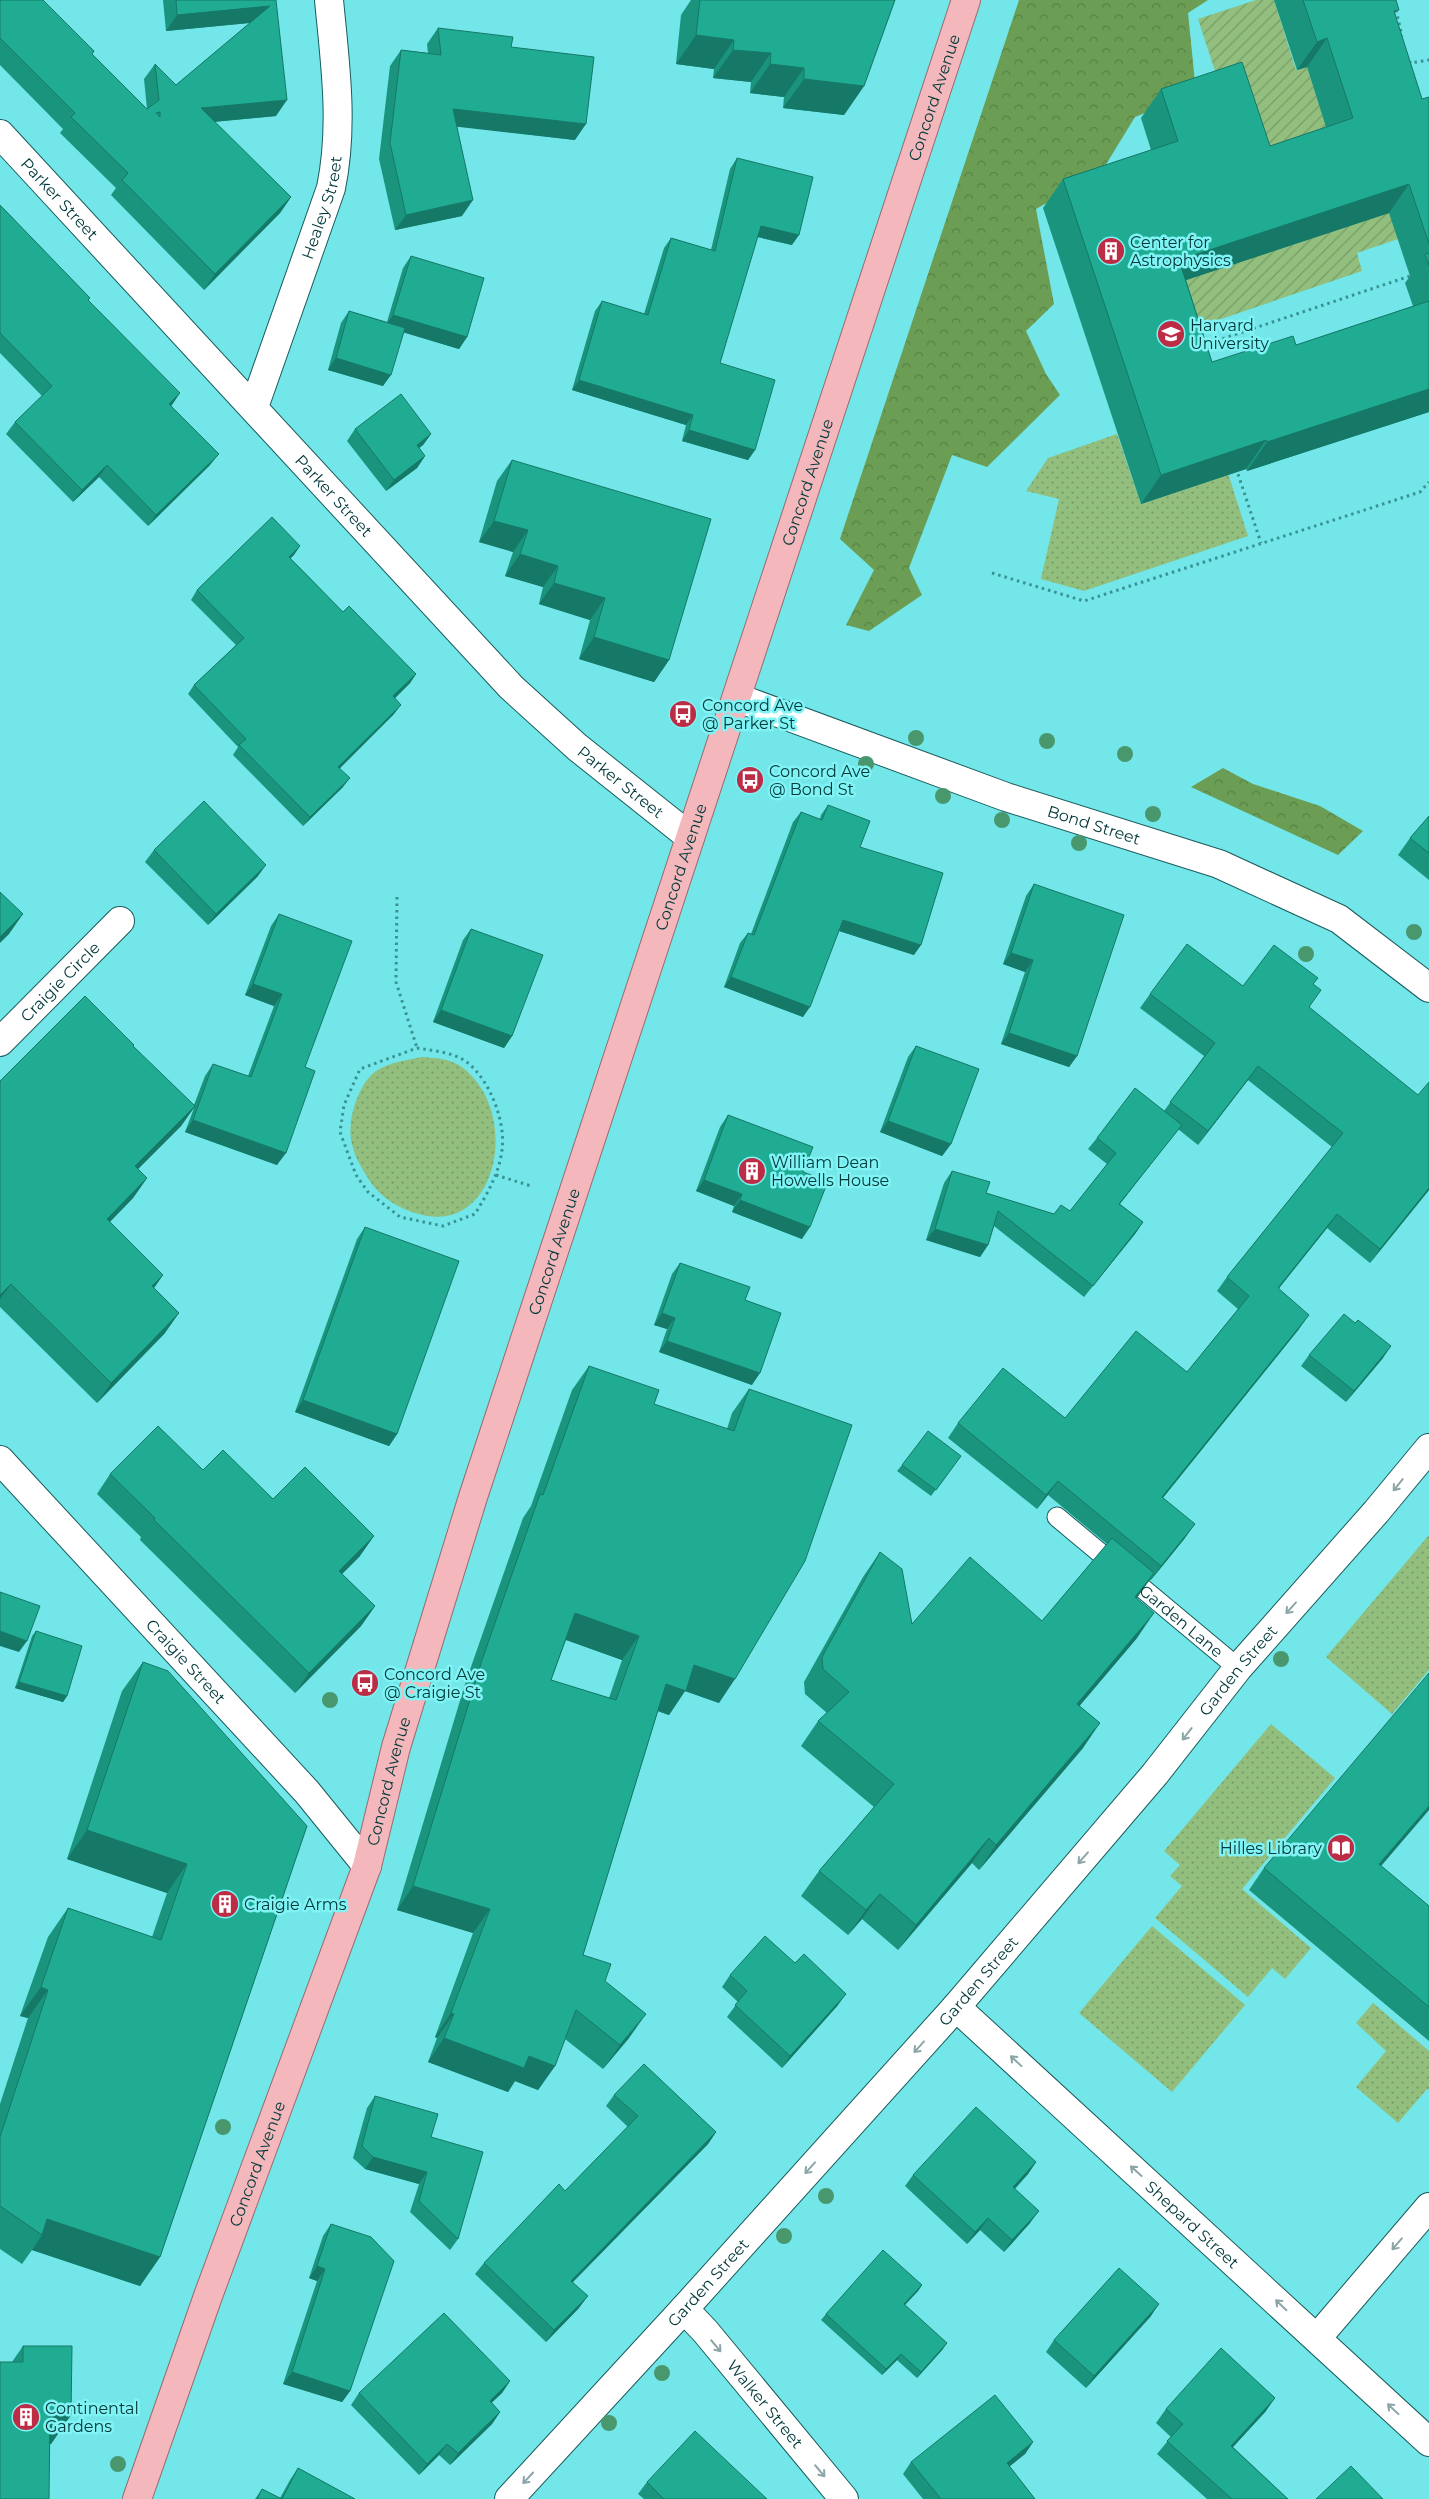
<svg xmlns="http://www.w3.org/2000/svg" width="1429" height="2499" viewBox="0 0 1429 2499" font-family="Montserrat,sans-serif">
  <style>
    .grass { fill: url(#grass-dots) }
    .forest { fill: url(#forest-crowns) }
    .garden { fill: url(#garden-furrows) }
    .lines { fill: none; stroke-linecap: round; stroke-linejoin: round }
    .lane-casing { stroke: #1b5b5c; stroke-width: 21 }
    .street-casing { stroke: #1b5b5c; stroke-width: 30 }
    .secondary-casing { stroke: #1b5b5c; stroke-width: 30 }
    .primary-casing { stroke: #996b70; stroke-width: 30 }
    .path { stroke: #3a9192; stroke-width: 3; stroke-dasharray: 2.5 4; stroke-linecap: butt }
    .lane { stroke: #fff; stroke-width: 19 }
    .street { stroke: #fff; stroke-width: 28 }
    .secondary { stroke: #fff; stroke-width: 28 }
    .primary { stroke: #f4b7bb; stroke-width: 28 }
    .tree { fill: #49986d }
    .wall { fill: #1b947e; fill-rule: evenodd }
    .shaded-wall { fill: #167867 }
    .building { fill: #1fac93; stroke: #167867; fill-rule: evenodd }
    .oneway { stroke: #8ca5a6 }
    .labels { text-anchor: middle; dominant-baseline: central; stroke-width: 5; stroke-linejoin: round; paint-order: stroke }
    .street-label { font-size: 16px; fill: #003839; stroke: #80f3f5 }
    .poi-label { font-size: 16px; fill: #003839; stroke: #80f3f5; text-anchor: start }
  </style>
  <defs>
    <pattern id="grass-dots" width="8" height="8" patternUnits="userSpaceOnUse" patternTransform="scale(1.25)"><rect width="8" height="8" fill="#92bf7e"/><path d="M2 2h.1M6 6h.1" fill="none" stroke="#759c68" stroke-width="1.8" stroke-linecap="round"/></pattern>
    <pattern id="forest-crowns" width="20" height="18" patternUnits="userSpaceOnUse" patternTransform="scale(1.25)"><rect width="20" height="18" fill="#6b9e54"/><path d="M2 6a3 3 0 1 1 6 0M12 15a3 3 0 1 1 6 0" fill="none" stroke="#568247"/></pattern>
    <pattern id="garden-furrows" width="10" height="10" patternUnits="userSpaceOnUse" patternTransform="scale(1.25)"><rect width="10" height="10" fill="#92bf7e"/><path d="M-1 1l2-2M0 10L10 0M9 11l2-2" fill="none" stroke="#759c68"/></pattern>
  </defs>
  <rect width="100%" height="100%" fill="#72e6e8"/>
  <g class="grass">
    <polygon points="1213,426 1248,536 1084,591 1041,579 1059,499 1026,491 1048,458 1117,434 1141,504 1218,478"/>
    <path d="M 423,1057 C 436,1058 452,1059 463,1068 C 523,1114 497,1243 412,1212 C 392,1205 376,1193 366,1175 C 360,1165 354,1155 352,1144 C 346,1122 358,1084 376,1071 C 390,1062 407,1060 423,1057 Z"/>
    <polygon points="1429,1535 1429,1670 1392,1714 1326,1657"/>
    <polygon points="1271,1724 1335,1778 1242,1889 1311,1948 1285,1979 1272,1968 1248,1997 1155,1918 1182,1886 1170,1876 1180,1865 1164,1851"/>
    <polygon points="1152,1926 1245,2005 1172,2092 1079,2013"/>
    <polygon points="1373,2003 1429,2051 1429,2090 1427,2089 1398,2123 1356,2087 1386,2051 1356,2023"/>
  </g>
  <g class="forest">
    <polygon points="1019,0 1208,0 1188,13 1196,92 1135,117 1102,171 1036,209 1054,304 1026,331 1046,374 1060,395 987,467 952,455 909,568 922,595 869,631 846,625 874,570 840,539"/>
    <polygon points="1223,768 1253,784 1320,806 1363,831 1338,855 1191,787"/>
  </g>
  <g class="garden">
    <polygon points="1256,0 1274,0 1296,70 1307,67 1333,147 1249,175 1198,19"/>
    <polygon points="1414,204 1395,229 1398,239 1357,253 1362,271 1174,335 1184,245"/>
  </g>
  <g class="lines">
    <defs>
      <g id="lane">
        <path id="s1" d="M 1057,1517 L 1238,1668"/>
      </g>
      <g id="street">
        <path id="s2" d="M 0,134 L 511,687 L 577,747 L 690,837"/>
        <path id="s3" d="M 254,407 L 331,188 C 344,125 335,63 329,0"/>
        <path id="s4" d="M 738,698 L 1006,797 L 1219,864 L 1339,919 L 1429,988"/>
        <path id="s5" d="M 0,1042 L 120,921"/>
        <path id="s6" d="M 956,2007 L 1429,2442"/>
        <path id="s7" d="M 684,2309 L 705,2331 L 844,2499"/>
        <polyline points="1317,2338 1429,2207"/>
      </g>
      <g id="secondary">
        <path id="s8" d="M 0,1460 L 307,1792 L 367,1866"/>
        <path id="s9" d="M 509,2499 L 684,2309 L 956,2007 L 1155,1774 L 1238,1668 L 1376,1512 L 1429,1448"/>
      </g>
      <g id="primary">
        <path id="s10" d="M 137,2499 L 208,2296 L 367,1866 L 396,1747 L 473,1497 L 966,0"/>
      </g>
    </defs>
    <use href="#lane" class="lane-casing"/>
    <use href="#street" class="street-casing"/>
    <use href="#secondary" class="secondary-casing"/>
    <use href="#primary" class="primary-casing"/>
    <g class="path">
      <polyline points="1396,10 1402,36"/>
      <polyline points="1410,61 1410,63 1429,60"/>
      <polyline points="1204,345 1410,276"/>
      <polyline points="1236,468 1261,543"/>
      <polyline points="992,573 1084,601 1420,492 1429,482"/>
      <polyline points="397,897 396,982 417,1048"/>
      <path d="M 417,1048 C 434,1051 454,1052 468,1063 C 490,1081 506,1122 502,1150 C 499,1174 487,1194 475,1214 L 443,1226 L 400,1217 L 368,1192 L 356,1175 L 340,1132 L 344,1105 L 360,1069 Z"/>
      <polyline points="496,1175 531,1186"/>
    </g>
    <use href="#lane" class="lane"/>
    <use href="#street" class="street"/>
    <use href="#secondary" class="secondary"/>
    <use href="#primary" class="primary"/>
  </g>
  <g class="tree">
    <circle cx="916" cy="738" r="8"/>
    <circle cx="1047" cy="741" r="8"/>
    <circle cx="1125" cy="754" r="8"/>
    <circle cx="866" cy="764" r="8"/>
    <circle cx="943" cy="796" r="8"/>
    <circle cx="1153" cy="814" r="8"/>
    <circle cx="1002" cy="820" r="8"/>
    <circle cx="1079" cy="843" r="8"/>
    <circle cx="1414" cy="932" r="8"/>
    <circle cx="1306" cy="954" r="8"/>
    <circle cx="1281" cy="1659" r="8"/>
    <circle cx="330" cy="1700" r="8"/>
    <circle cx="223" cy="2127" r="8"/>
    <circle cx="826" cy="2196" r="8"/>
    <circle cx="784" cy="2236" r="8"/>
    <circle cx="662" cy="2373" r="8"/>
    <circle cx="609" cy="2423" r="8"/>
    <circle cx="118" cy="2464" r="8"/>
  </g>
  <g class="wall">
    <polygon points="0,0 94,51 92,54 147,109 144,79 155,64 176,85 250,23 166,31 163,0 276,0 276,116 214,122 291,197 280,213 204,290 111,195 116,188 60,133 63,129 0,65"/>
    <polygon points="691,0 895,0 864,86 844,115 783,108 784,97 750,93 751,82 713,78 714,69 676,64 681,15"/>
    <path d="M 1274,0 L 1396,0 L 1395,15 L 1422,99 L 1429,97 L 1429,412 L 1247,471 L 1246,469 L 1141,504 L 1043,208 L 1063,179 L 1151,150 L 1141,118 L 1161,89 L 1270,146 L 1326,127 L 1307,67 L 1297,70 ZM 1389,213 L 1410,276 L 1405,283 L 1413,306 L 1296,345 L 1212,362 L 1186,280 Z"/>
    <polygon points="438,28 511,47 575,140 457,126 462,216 395,230 379,159 390,66 401,50 428,53 427,44"/>
    <polygon points="737,158 792,245 757,237 720,363 755,450 748,460 682,441 686,425 572,390 595,311 602,301 644,314 664,248 671,238 711,250 730,169"/>
    <polygon points="0,205 90,298 88,301 171,405 210,465 148,526 99,477 73,502 6,434 15,422 42,396 0,353"/>
    <polygon points="411,256 467,337 459,349 404,332 383,386 328,370 341,323 349,311 387,322 403,268"/>
    <polygon points="355,429 431,434 423,445 419,448 425,456 417,468 386,491 347,441"/>
    <polygon points="512,460 669,660 654,682 579,659 590,620 539,604 543,587 505,576 513,552 479,542 497,481"/>
    <polygon points="300,546 290,558 343,612 416,674 410,683 395,698 394,714 340,768 343,787 303,826 233,755 238,747 188,694 194,685 236,645 191,600 197,590"/>
    <polygon points="828,805 860,847 914,955 839,931 803,1017 724,987 740,943 748,933 751,934 793,822 801,812 820,819 821,815"/>
    <polygon points="1429,816 1429,880 1398,855 1410,838"/>
    <polygon points="154,850 258,876 208,925 145,862"/>
    <polygon points="1034,884 1077,1056 1069,1067 1001,1044 1025,972 1003,964 1026,896"/>
    <polygon points="279,914 305,1067 277,1165 185,1132 194,1108 181,1126 138,1169 147,1178 133,1198 110,1222 163,1275 154,1288 165,1333 97,1403 0,1307 0,1081 133,1047 194,1105 205,1076 213,1064 248,1076 274,1006 245,995 271,926"/>
    <polygon points="471,929 512,1036 504,1048 433,1022 463,940"/>
    <polygon points="1313,984 1309,1007 1429,1190 1370,1263 1327,1228 1279,1288 1299,1329 1163,1498 1185,1538 1151,1580 1150,1580 1136,1598 1137,1638 1080,1705 1083,1748 979,1870 972,1863 898,1950 862,1919 848,1935 801,1896 819,1871 874,1807 801,1746 818,1721 827,1713 805,1694 804,1682 863,1577 880,1552 912,1624 1042,1621 1107,1544 1048,1495 1037,1509 948,1438 958,1423 1065,1418 1187,1372 1238,1309 1217,1291 1227,1277 1332,1147 1248,1080 1198,1145 1178,1129 1120,1204 1143,1222 1135,1234 1084,1297 994,1226 988,1245 980,1257 926,1240 944,1183 952,1171 986,1193 1054,1214 1070,1211 1107,1164 1088,1149 1097,1138 1164,1111 1204,1056 1140,1008 1150,994 1243,986"/>
    <polygon points="916,1046 951,1144 942,1156 880,1132 908,1057"/>
    <polygon points="728,1115 803,1172 802,1239 732,1212 734,1206 696,1191 720,1127"/>
    <polygon points="365,1227 397,1434 389,1446 295,1412 357,1239"/>
    <polygon points="680,1263 745,1300 752,1385 659,1352 667,1329 654,1325 672,1274"/>
    <polygon points="1355,1323 1383,1358 1346,1402 1301,1366 1309,1355"/>
    <path d="M 589,1366 L 654,1404 L 727,1429 L 732,1413 L 749,1389 L 719,1703 L 685,1691 L 669,1715 L 658,1711 L 583,1955 L 605,1981 L 629,2038 L 603,2069 L 565,2039 L 555,2066 L 538,2090 L 515,2081 L 508,2092 L 428,2062 L 437,2038 L 435,2037 L 473,1933 L 397,1910 L 465,1684 L 523,1518 L 531,1506 L 572,1390 ZM 566,1640 L 622,1660 L 609,1698 L 551,1680 Z"/>
    <polygon points="961,1456 931,1496 897,1471 902,1465"/>
    <polygon points="203,1470 273,1499 360,1556 342,1574 375,1606 361,1626 295,1693 140,1540 141,1537 97,1494 110,1474"/>
    <polygon points="36,1631 67,1696 63,1702 15,1688 32,1636"/>
    <polygon points="143,1662 307,1826 160,2257 140,2286 32,2250 22,2264 0,2249 0,2104 28,2018 20,2016 48,1937 68,1908 152,1937 167,1893 67,1859 122,1691"/>
    <polygon points="1381,1866 1429,1906 1429,2041 1249,1890 1264,1868"/>
    <polygon points="730,1975 838,2005 782,2068 727,2017 738,2002 722,1987"/>
    <polygon points="614,2095 716,2132 708,2144 573,2282 579,2308 546,2342 475,2274 484,2263 565,2191 628,2127 606,2106"/>
    <polygon points="375,2096 431,2137 458,2239 450,2250 410,2212 419,2184 365,2169 353,2158 367,2108"/>
    <polygon points="1036,2162 1028,2174 1015,2189 1030,2223 1004,2252 980,2230 967,2244 905,2186 913,2175"/>
    <polygon points="331,2224 350,2391 342,2402 283,2384 317,2281 309,2278 323,2236"/>
    <polygon points="922,2285 918,2291 905,2305 943,2349 917,2378 897,2360 882,2375 821,2320 826,2314"/>
    <polygon points="1151,2316 1086,2388 1046,2352 1054,2340"/>
    <polygon points="23,2346 71,2415 51,2444 49,2444 12,2362"/>
    <polygon points="510,2381 502,2393 491,2403 500,2412 492,2424 450,2465 439,2455 419,2475 351,2405 359,2393"/>
    <polygon points="1166,2409 1266,2411 1233,2447 1288,2499 1207,2499 1157,2454 1171,2437 1156,2423"/>
    <polygon points="1033,2442 1025,2454 1009,2466 1035,2499 923,2499 903,2474 911,2462"/>
    <polygon points="298,2468 355,2499 255,2499 262,2489 280,2498 290,2480"/>
    <polygon points="647,2482 767,2499 644,2499 638,2494"/>
  </g>
  <g class="shaded-wall">
    <polygon points="270,6 259,22 166,31 177,15"/>
    <polygon points="696,35 734,40 714,69 676,64"/>
    <polygon points="1327,38 1307,67 1297,70 1317,42"/>
    <polygon points="733,50 771,53 751,82 713,78"/>
    <polygon points="770,64 804,68 784,97 750,93"/>
    <polygon points="804,79 864,86 844,115 783,108"/>
    <polygon points="287,100 276,116 190,124 201,108"/>
    <polygon points="453,109 586,124 575,140 442,125"/>
    <polygon points="1409,184 1389,213 1159,289 1179,260"/>
    <polygon points="291,197 280,213 204,290 215,274"/>
    <polygon points="473,200 462,216 395,230 406,215"/>
    <polygon points="761,226 799,235 792,245 754,236"/>
    <polygon points="393,315 467,337 459,349 385,327"/>
    <polygon points="336,358 391,375 383,386 328,370"/>
    <polygon points="579,380 693,415 686,425 572,390"/>
    <polygon points="1429,389 1429,412 1247,471 1267,442"/>
    <polygon points="180,393 172,405 161,415 169,404"/>
    <polygon points="689,430 755,450 748,460 682,441"/>
    <polygon points="431,434 423,445 408,457 417,445"/>
    <polygon points="1266,440 1246,469 1141,504 1161,475"/>
    <polygon points="219,454 210,465 148,526 156,515"/>
    <polygon points="425,456 417,468 386,491 394,480"/>
    <polygon points="107,465 99,477 73,502 82,490"/>
    <polygon points="494,521 528,530 513,552 479,542"/>
    <polygon points="300,546 294,555 283,566 289,557"/>
    <polygon points="520,554 558,566 543,587 505,576"/>
    <polygon points="554,583 605,598 590,620 539,604"/>
    <polygon points="594,637 669,660 654,682 579,659"/>
    <polygon points="416,674 410,683 387,706 393,696"/>
    <polygon points="401,705 394,714 332,776 338,767"/>
    <polygon points="350,778 343,787 303,826 310,817"/>
    <polygon points="266,865 258,876 208,925 216,914"/>
    <polygon points="23,914 9,934 0,943 0,937"/>
    <polygon points="843,920 921,945 914,955 836,930"/>
    <polygon points="1011,953 1033,960 1025,972 1003,964"/>
    <polygon points="731,977 810,1007 803,1017 724,987"/>
    <polygon points="253,984 282,994 274,1006 245,995"/>
    <polygon points="441,1010 512,1036 504,1048 433,1022"/>
    <polygon points="1009,1033 1077,1056 1069,1067 1001,1044"/>
    <polygon points="1258,1066 1248,1080 1198,1145 1208,1131"/>
    <polygon points="195,1106 181,1126 121,1186 135,1166"/>
    <polygon points="193,1120 286,1153 277,1165 185,1132"/>
    <polygon points="888,1121 951,1144 942,1156 880,1132"/>
    <polygon points="1182,1125 1173,1136 1111,1215 1119,1204"/>
    <polygon points="147,1178 133,1198 93,1239 107,1219"/>
    <polygon points="704,1180 742,1194 734,1206 696,1191"/>
    <polygon points="1429,1188 1429,1190 1370,1263 1380,1249"/>
    <polygon points="740,1200 810,1227 802,1239 732,1212"/>
    <polygon points="1337,1214 1327,1228 1268,1302 1278,1288"/>
    <polygon points="1143,1222 1135,1234 1084,1297 1093,1286"/>
    <polygon points="935,1229 988,1245 980,1257 926,1240"/>
    <polygon points="163,1275 149,1295 152,1286"/>
    <polygon points="11,1284 0,1299 0,1295"/>
    <polygon points="179,1313 165,1333 97,1403 111,1383"/>
    <polygon points="662,1313 675,1318 667,1329 654,1325"/>
    <polygon points="1309,1315 1299,1329 1152,1511 1162,1497"/>
    <polygon points="667,1341 760,1373 752,1385 659,1352"/>
    <polygon points="1391,1346 1383,1358 1346,1402 1354,1391"/>
    <polygon points="303,1400 397,1434 389,1446 295,1412"/>
    <polygon points="1058,1481 1048,1495 1037,1509 1046,1495"/>
    <polygon points="1195,1524 1185,1538 1151,1580 1161,1566"/>
    <polygon points="374,1536 360,1556 326,1590 339,1571"/>
    <polygon points="1154,1573 1137,1598 1117,1622 1135,1597"/>
    <polygon points="375,1606 361,1626 295,1693 309,1673"/>
    <polygon points="575,1613 639,1636 622,1660 558,1637"/>
    <polygon points="1154,1613 1137,1638 1060,1729 1077,1704"/>
    <polygon points="0,1631 27,1641 19,1652 0,1646"/>
    <polygon points="694,1665 735,1679 719,1703 685,1691 669,1715 649,1708 666,1684"/>
    <polygon points="19,1682 67,1696 63,1702 15,1688"/>
    <polygon points="1100,1723 1083,1748 979,1870 996,1845"/>
    <polygon points="1429,1806 1429,1810 1364,1886 1379,1864"/>
    <polygon points="87,1830 187,1864 167,1893 67,1859"/>
    <polygon points="989,1838 972,1863 898,1950 916,1925"/>
    <polygon points="413,1886 490,1909 473,1933 397,1910"/>
    <polygon points="880,1894 862,1919 848,1935 866,1910"/>
    <polygon points="41,1987 48,1990 28,2018 20,2016"/>
    <polygon points="846,1994 838,2005 782,2068 790,2056"/>
    <polygon points="451,2013 454,2014 437,2038 435,2037"/>
    <polygon points="646,2014 629,2038 603,2069 620,2045"/>
    <polygon points="444,2038 529,2056 555,2066 538,2090 515,2081 508,2092 428,2062"/>
    <polygon points="716,2132 708,2144 563,2292 571,2281"/>
    <polygon points="373,2157 427,2172 419,2184 365,2169"/>
    <polygon points="1036,2162 1028,2174 1005,2199 1013,2187"/>
    <polygon points="1039,2211 1030,2223 1004,2252 1012,2240"/>
    <polygon points="988,2218 980,2230 967,2244 975,2232"/>
    <polygon points="47,2219 160,2257 140,2286 32,2250 42,2235"/>
    <polygon points="317,2266 325,2269 317,2281 309,2278"/>
    <polygon points="922,2285 918,2291 900,2310 904,2304"/>
    <polygon points="588,2296 579,2308 546,2342 554,2330"/>
    <polygon points="1159,2304 1151,2316 1086,2388 1094,2376"/>
    <polygon points="947,2343 943,2349 917,2378 921,2372"/>
    <polygon points="901,2354 897,2360 882,2375 886,2369"/>
    <polygon points="292,2372 350,2391 342,2402 283,2384"/>
    <polygon points="510,2381 502,2393 481,2413 490,2401"/>
    <polygon points="1275,2398 1266,2411 1221,2460 1231,2446"/>
    <polygon points="500,2412 492,2424 450,2465 458,2453"/>
    <polygon points="50,2415 71,2415 51,2444 30,2443"/>
    <polygon points="1033,2442 1025,2454 999,2475 1007,2463"/>
    <polygon points="447,2444 439,2455 419,2475 427,2464"/>
  </g>
  <g class="building">
    <path d="M 0,0 L 43,0 L 94,51 L 92,54 L 147,109 L 159,100 L 155,64 L 176,85 L 270,6 L 177,15 L 176,0 L 276,0 L 287,100 L 201,108 L 291,197 L 215,274 L 122,180 L 128,173 L 71,117 L 75,113 L 0,38 ZM 160,112 L 160,117 L 156,113 Z"/>
    <polygon points="700,0 895,0 864,86 804,79 804,68 770,64 771,53 733,50 734,40 696,35"/>
    <polygon points="1303,0 1396,0 1399,10 1394,11 1422,99 1429,97 1429,244 1409,184 1179,260 1212,362 1293,336 1296,345 1429,301 1429,389 1267,442 1266,440 1161,475 1063,179 1178,141 1161,89 1242,62 1270,146 1353,118 1327,38 1317,42"/>
    <polygon points="438,28 513,37 511,47 594,57 586,124 453,109 473,200 406,215 390,143 401,50 441,55"/>
    <polygon points="737,158 813,177 799,235 761,226 720,363 775,380 755,450 689,430 693,415 579,380 602,301 648,315 671,238 715,251"/>
    <polygon points="0,205 90,298 88,300 180,393 169,404 219,454 156,515 107,465 82,490 15,422 52,386 0,333"/>
    <polygon points="1429,253 1429,266 1425,254"/>
    <polygon points="411,256 484,278 467,337 393,315"/>
    <polygon points="349,311 405,328 391,375 336,358"/>
    <polygon points="401,394 431,434 417,445 425,456 394,480 355,429"/>
    <polygon points="512,460 711,519 669,660 594,637 605,598 554,583 558,566 520,554 528,530 494,521"/>
    <polygon points="272,517 300,546 289,557 343,612 349,606 416,674 393,696 401,705 338,767 350,778 310,817 239,745 246,739 194,685 244,638 197,590"/>
    <polygon points="204,801 266,865 216,914 154,850"/>
    <polygon points="828,805 870,821 860,847 943,873 921,945 843,920 810,1007 731,977 748,933 754,935 801,812 822,820"/>
    <polygon points="1429,816 1429,853 1410,838"/>
    <polygon points="1034,884 1124,915 1077,1056 1009,1033 1033,960 1011,953"/>
    <polygon points="0,892 23,914 0,937"/>
    <polygon points="279,914 352,941 305,1067 315,1071 286,1153 193,1120 213,1064 251,1077 282,994 253,984"/>
    <polygon points="471,929 543,955 512,1036 441,1010"/>
    <polygon points="1187,944 1243,986 1274,945 1318,978 1313,984 1321,990 1309,1007 1418,1095 1429,1082 1429,1188 1380,1249 1337,1214 1278,1288 1309,1315 1162,1497 1195,1524 1161,1566 1058,1481 1046,1495 958,1423 1003,1368 1065,1418 1136,1331 1187,1372 1249,1296 1227,1277 1343,1133 1258,1066 1208,1131 1170,1102 1215,1043 1150,994"/>
    <polygon points="85,996 134,1045 133,1046 195,1106 135,1166 147,1178 107,1219 163,1275 152,1286 179,1313 111,1383 11,1284 0,1295 0,1081"/>
    <polygon points="916,1046 979,1069 951,1144 888,1121"/>
    <polygon points="1135,1088 1182,1125 1119,1204 1143,1222 1093,1286 998,1211 988,1245 935,1229 952,1171 990,1182 986,1193 1054,1214 1061,1205 1070,1211 1116,1153 1097,1138"/>
    <polygon points="728,1115 813,1147 803,1172 828,1181 810,1227 740,1200 742,1194 704,1180"/>
    <polygon points="365,1227 459,1261 397,1434 303,1400"/>
    <polygon points="680,1263 750,1287 745,1300 781,1313 760,1373 667,1341 675,1318 662,1313"/>
    <polygon points="1344,1314 1355,1323 1358,1320 1391,1346 1354,1391 1309,1355"/>
    <path d="M 589,1366 L 659,1390 L 654,1404 L 734,1431 L 749,1389 L 852,1425 L 805,1561 L 735,1679 L 694,1665 L 686,1691 L 666,1684 L 583,1955 L 611,1964 L 605,1981 L 646,2014 L 620,2045 L 576,2010 L 555,2066 L 529,2056 L 524,2068 L 444,2038 L 454,2014 L 451,2013 L 490,1909 L 413,1886 L 482,1660 L 540,1494 L 543,1495 ZM 575,1613 L 639,1636 L 616,1700 L 551,1680 Z"/>
    <polygon points="158,1426 203,1470 223,1450 273,1499 305,1467 374,1536 339,1571 375,1606 309,1673 154,1520 155,1518 110,1474"/>
    <polygon points="928,1431 961,1456 936,1490 902,1465"/>
    <polygon points="1112,1538 1154,1573 1135,1597 1154,1613 1077,1704 1100,1723 996,1845 989,1838 916,1925 880,1894 866,1910 819,1871 894,1784 818,1721 849,1692 823,1669 822,1657 880,1552 902,1569 912,1624 970,1557 1042,1621"/>
    <polygon points="0,1592 40,1606 27,1641 0,1631"/>
    <polygon points="36,1631 82,1646 67,1696 19,1682"/>
    <polygon points="143,1662 168,1671 307,1826 160,2257 47,2219 42,2235 0,2206 0,2137 48,1990 41,1987 68,1908 161,1940 187,1864 87,1830"/>
    <polygon points="1429,1673 1429,1806 1379,1864 1429,1906 1429,2007 1264,1868"/>
    <polygon points="765,1936 795,1963 804,1954 846,1994 790,2056 735,2005 747,1991 730,1975"/>
    <polygon points="644,2064 716,2132 571,2281 588,2296 554,2330 484,2263 559,2184 565,2191 638,2116 614,2095"/>
    <polygon points="375,2096 438,2114 431,2137 483,2152 458,2239 419,2201 427,2172 373,2157 362,2146"/>
    <polygon points="976,2107 1036,2162 1013,2187 1039,2211 1012,2240 988,2218 975,2232 913,2175"/>
    <polygon points="331,2224 371,2237 394,2261 350,2391 292,2372 325,2269 317,2266"/>
    <polygon points="883,2250 922,2285 904,2304 947,2343 921,2372 901,2354 886,2369 826,2314"/>
    <polygon points="1119,2268 1159,2304 1094,2376 1054,2340"/>
    <polygon points="444,2313 510,2381 490,2401 500,2412 458,2453 447,2444 427,2464 359,2393"/>
    <polygon points="23,2346 72,2346 71,2415 50,2415 49,2499 0,2499 0,2362 23,2362"/>
    <polygon points="1221,2348 1275,2398 1231,2446 1288,2499 1232,2499 1167,2441 1183,2424 1166,2409"/>
    <polygon points="995,2395 1033,2442 1007,2463 1035,2499 941,2499 911,2462"/>
    <polygon points="695,2431 767,2499 664,2499 647,2482"/>
    <polygon points="1351,2466 1383,2499 1316,2499"/>
    <polygon points="298,2468 355,2499 282,2499"/>
    <polygon points="262,2489 282,2499 257,2499"/>
  </g>
  <defs><path id="oneway-shaft" d="M-6 0H5M1.5-3L5.5 0L1.5 3" fill="none" stroke-width="1.6" stroke-linecap="round" stroke-linejoin="round" transform="scale(1.25)"/></defs>
  <g class="oneway">
    <use href="#oneway-shaft" transform="translate(1398 1485) rotate(129)"/>
    <use href="#oneway-shaft" transform="translate(1291 1608) rotate(132)"/>
    <use href="#oneway-shaft" transform="translate(1187 1734) rotate(128)"/>
    <use href="#oneway-shaft" transform="translate(1083 1858) rotate(131)"/>
    <use href="#oneway-shaft" transform="translate(919 2047) rotate(132)"/>
    <use href="#oneway-shaft" transform="translate(1016 2061) rotate(-137)"/>
    <use href="#oneway-shaft" transform="translate(810 2168) rotate(132)"/>
    <use href="#oneway-shaft" transform="translate(1136 2171) rotate(-138)"/>
    <use href="#oneway-shaft" transform="translate(1397 2244) rotate(131)"/>
    <use href="#oneway-shaft" transform="translate(1281 2305) rotate(-136)"/>
    <use href="#oneway-shaft" transform="translate(716 2346) rotate(50)"/>
    <use href="#oneway-shaft" transform="translate(1393 2409) rotate(-137)"/>
    <use href="#oneway-shaft" transform="translate(820 2471) rotate(50)"/>
    <use href="#oneway-shaft" transform="translate(528 2478) rotate(133)"/>
  </g>
  <defs>
    <symbol id="building-disc" viewBox="-11 -11 22 22"><circle r="9.5" fill="#bd2c45" stroke="#80f3f5"/><path d="M-4-6H4V6H1V3H-1V6H-4ZM-2.5-4.3h1.7v1.8h-1.7ZM.8-4.3h1.7v1.8H.8ZM-2.5-1h1.7V.8h-1.7ZM.8-1h1.7V.8H.8Z" fill="#fff"/></symbol>
    <symbol id="university-disc" viewBox="-11 -11 22 22"><circle r="9.5" fill="#bd2c45" stroke="#80f3f5"/><path d="M0-5L7-2L0 1L-7-2ZM-4 1L0 2.5L4 1V4Q0 6-4 4Z" fill="#fff"/></symbol>
    <symbol id="bus-disc" viewBox="-11 -11 22 22"><circle r="9.5" fill="#bd2c45" stroke="#80f3f5"/><path d="M-5-6H5V4H4V6H2V4H-2V6H-4V4H-5ZM-3.5-4V0h7V-4ZM-3.5 1.2v1.5H-2V1.2ZM2 1.2v1.5H3.5V1.2Z" fill="#fff"/></symbol>
    <symbol id="library-disc" viewBox="-11 -11 22 22"><circle r="9.5" fill="#bd2c45" stroke="#80f3f5"/><path d="M-6-4Q-3-5.5-.7-3.5V5Q-3 3-6 4ZM6-4Q3-5.5 .7-3.5V5Q3 3 6 4Z" fill="#fff"/></symbol>
  </defs>
  <g fill-rule="evenodd">
    <use href="#building-disc" x="1095" y="235" width="32" height="32"/>
    <use href="#university-disc" x="1155" y="318" width="32" height="32"/>
    <use href="#bus-disc" x="667" y="698" width="32" height="32"/>
    <use href="#bus-disc" x="734" y="764" width="32" height="32"/>
    <use href="#building-disc" x="736" y="1155" width="32" height="32"/>
    <use href="#bus-disc" x="349" y="1667" width="32" height="32"/>
    <use href="#library-disc" x="1325" y="1832" width="32" height="32"/>
    <use href="#building-disc" x="209" y="1888" width="32" height="32"/>
    <use href="#building-disc" x="10" y="2401" width="32" height="32"/>
  </g>
  <g class="labels">
    <g class="street-label">
      <text stroke="none"><textPath href="#s10" startOffset="2531">Concord Avenue</textPath></text>
      <text stroke="none"><textPath href="#s2" startOffset="88">Parker Street</textPath></text>
      <text stroke="none"><textPath href="#s3" startOffset="211">Healey Street</textPath></text>
      <text stroke="none"><textPath href="#s10" startOffset="2126">Concord Avenue</textPath></text>
      <text stroke="none"><textPath href="#s2" startOffset="492">Parker Street</textPath></text>
      <text stroke="none"><textPath href="#s2" startOffset="898">Parker Street</textPath></text>
      <text stroke="none"><textPath href="#s4" startOffset="378">Bond Street</textPath></text>
      <text stroke="none"><textPath href="#s10" startOffset="1721">Concord Avenue</textPath></text>
      <text stroke="none"><textPath href="#s5" startOffset="85">Craigie Circle</textPath></text>
      <text stroke="none"><textPath href="#s10" startOffset="1316">Concord Avenue</textPath></text>
      <text stroke="none"><textPath href="#s1" startOffset="162">Garden Lane</textPath></text>
      <text stroke="none"><textPath href="#s8" startOffset="274">Craigie Street</textPath></text>
      <text stroke="none"><textPath href="#s9" startOffset="1104">Garden Street</textPath></text>
      <text stroke="none"><textPath href="#s10" startOffset="761">Concord Avenue</textPath></text>
      <text stroke="none"><textPath href="#s9" startOffset="699">Garden Street</textPath></text>
      <text stroke="none"><textPath href="#s10" startOffset="356">Concord Avenue</textPath></text>
      <text stroke="none"><textPath href="#s6" startOffset="321">Shepard Street</textPath></text>
      <text stroke="none"><textPath href="#s9" startOffset="294">Garden Street</textPath></text>
      <text stroke="none"><textPath href="#s7" startOffset="125">Walker Street</textPath></text>
    </g>
    <g class="poi-label">
      <text x="1130" y="242">Center for<tspan x="1130" dy="18">Astrophysics</tspan></text>
      <text x="1190" y="325">Harvard<tspan x="1190" dy="18">University</tspan></text>
      <text x="702" y="705">Concord Ave<tspan x="702" dy="18">@ Parker St</tspan></text>
      <text x="769" y="771">Concord Ave<tspan x="769" dy="18">@ Bond St</tspan></text>
      <text x="771" y="1162">William Dean<tspan x="771" dy="18">Howells House</tspan></text>
      <text x="384" y="1674">Concord Ave<tspan x="384" dy="18">@ Craigie St</tspan></text>
      <text x="1322" y="1848" text-anchor="end">Hilles Library</text>
      <text x="244" y="1904">Craigie Arms</text>
      <text x="45" y="2408">Continental<tspan x="45" dy="18">Gardens</tspan></text>
    </g>
  </g>
</svg>
